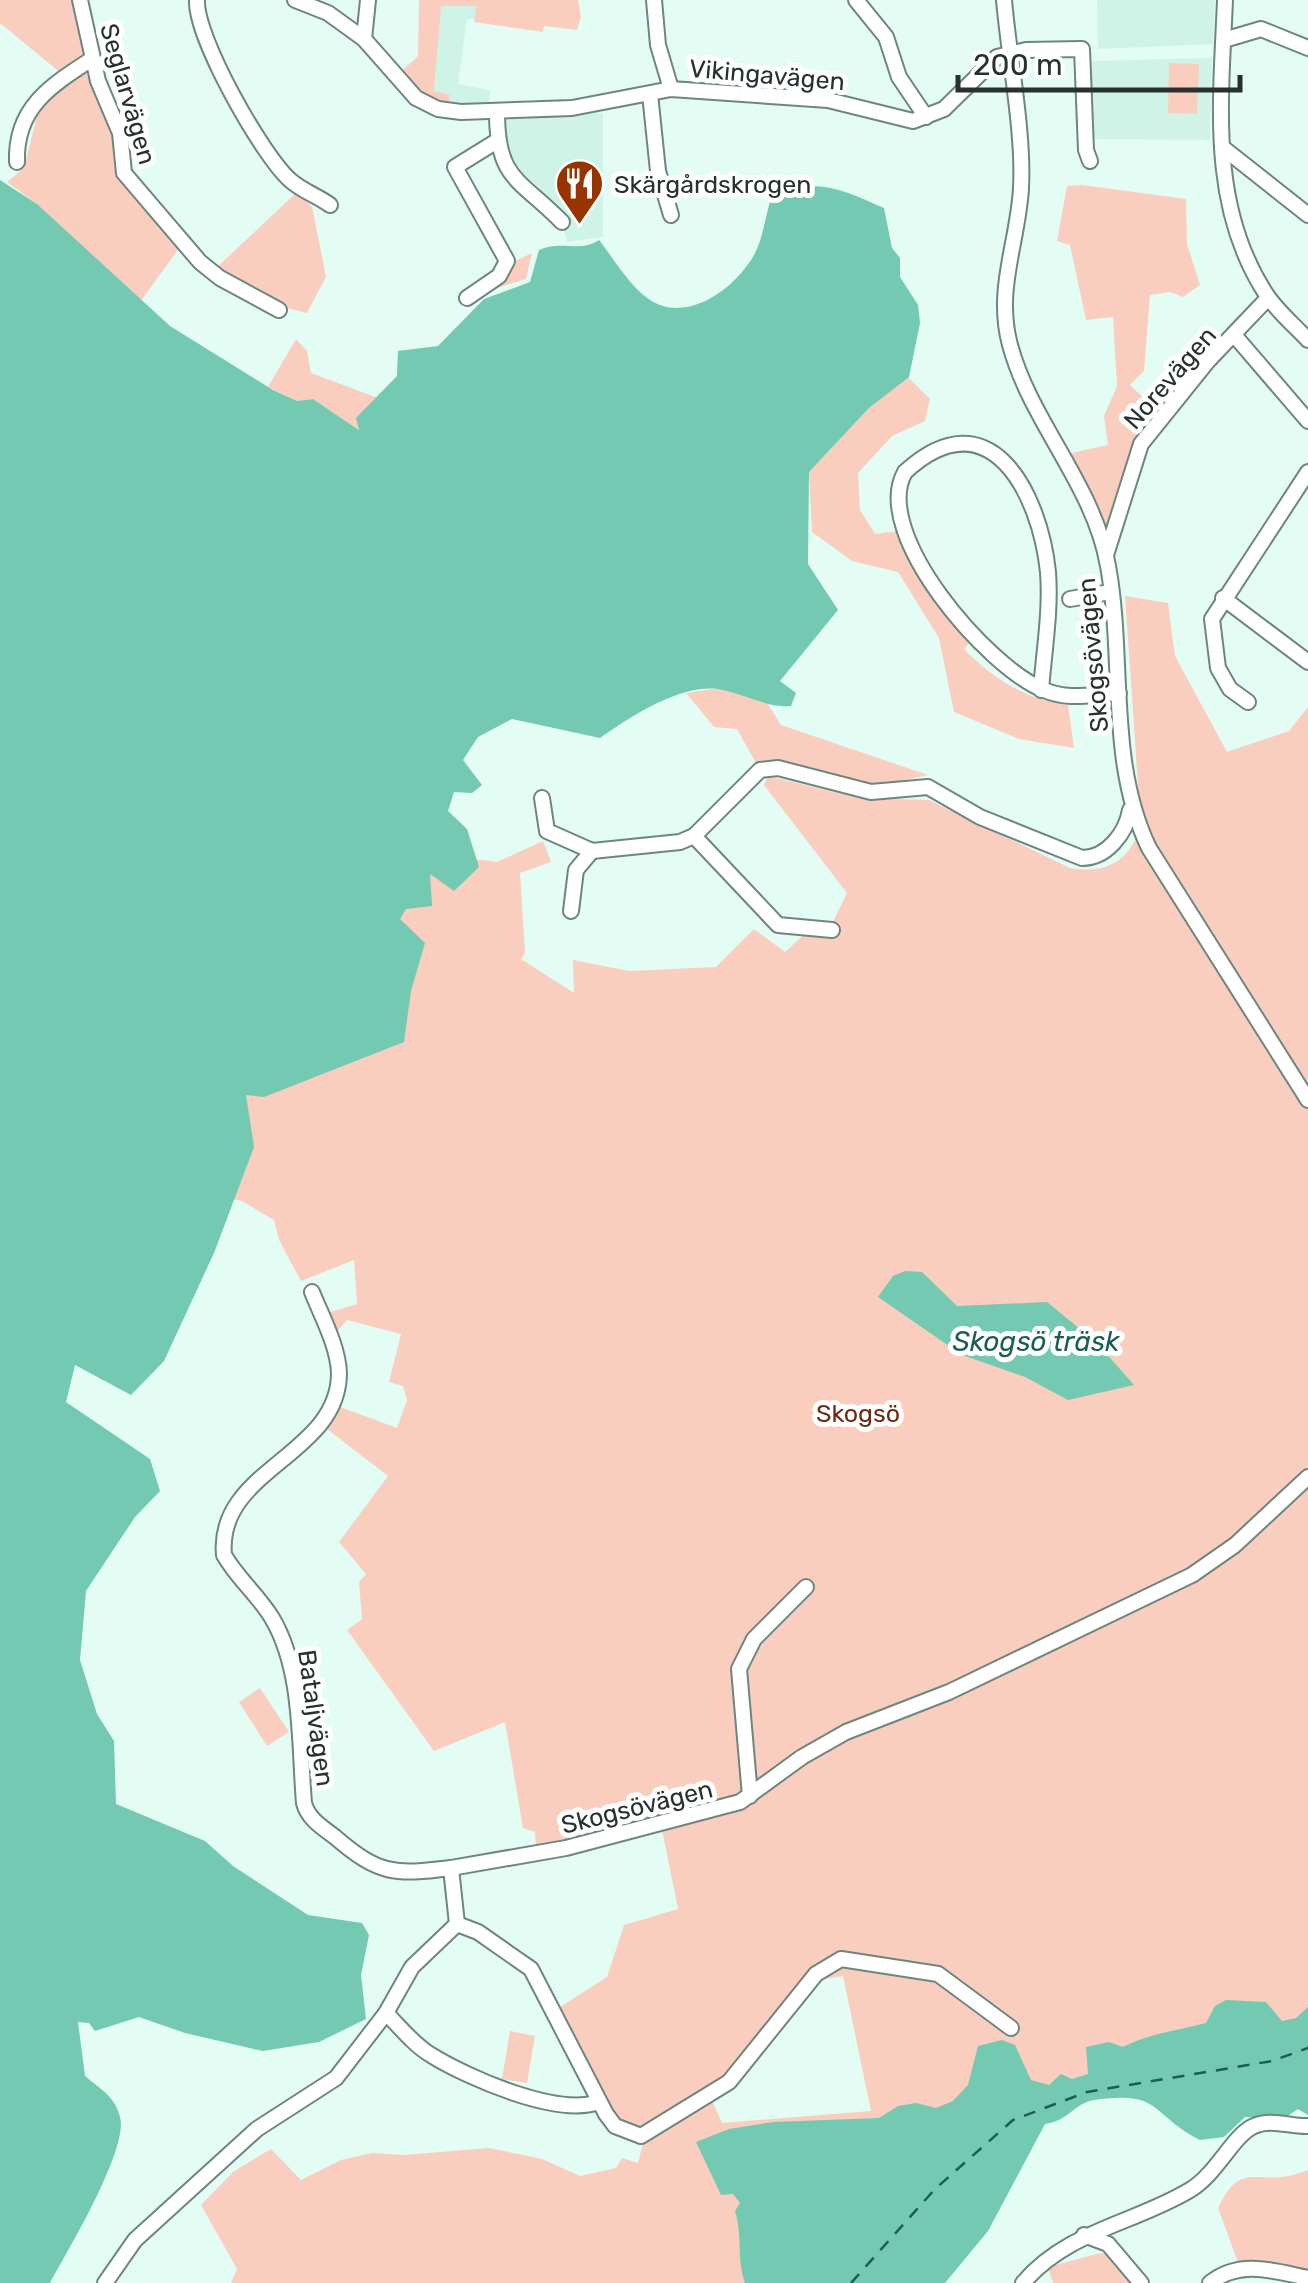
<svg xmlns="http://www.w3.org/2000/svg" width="1308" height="2283" viewBox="0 0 1308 2283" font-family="Rubik,sans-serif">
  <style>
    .built { fill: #d0f3e8 }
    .green { fill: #f9cebf }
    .water { fill: #73c9b1 }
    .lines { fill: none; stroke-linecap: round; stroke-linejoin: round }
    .ferry { stroke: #1b5f4f; stroke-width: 2.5; stroke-dasharray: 12 10; stroke-linecap: butt }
    .minor-casing { stroke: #6e867e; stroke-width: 18 }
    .minor { stroke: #fff; stroke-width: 14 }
    .labels { text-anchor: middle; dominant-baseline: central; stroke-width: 10; stroke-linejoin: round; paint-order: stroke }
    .street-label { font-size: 25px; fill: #27312e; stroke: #fff }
    .poi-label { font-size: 25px; fill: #27312e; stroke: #fff; text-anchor: start }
    .park-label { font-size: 25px; fill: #6a2c13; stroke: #fff }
    .water-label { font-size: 28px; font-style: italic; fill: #1b5f4f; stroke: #fff }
  </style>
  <rect width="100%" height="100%" fill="#e3fdf4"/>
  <g class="built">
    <polygon points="1097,0 1215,0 1213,44 1098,49"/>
    <polygon points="454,3 477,6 474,19 467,19 458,84 490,90 489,105 449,102 450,95 434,92 440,6"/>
    <polygon points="1212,58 1210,140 1092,139 1091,61"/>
    <polygon points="603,113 603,237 567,242 562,222 524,188 497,129 508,119"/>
  </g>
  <g class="green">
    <polygon points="0,0 75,0 86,54 62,74 0,23"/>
    <polygon points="419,0 578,0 581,17 577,30 544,26 543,32 474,22 476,6 441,6 434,91 450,95 449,102 428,98 401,72 418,56"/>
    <polygon points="1169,63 1199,64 1197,114 1168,113"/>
    <polygon points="86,73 118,139 117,160 180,247 140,302 37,204 7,182 24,168 40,104"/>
    <polygon points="1082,185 1186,199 1187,244 1200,285 1183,297 1170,292 1150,295 1144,371 1130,385 1160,414 1127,464 1110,526 1102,526 1071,453 1108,445 1104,416 1117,386 1113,317 1086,320 1070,245 1057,241 1067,186"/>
    <polygon points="297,192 312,207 326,277 307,313 282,307 215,269"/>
    <polygon points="532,253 526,279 487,291 509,264"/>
    <polygon points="296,339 307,351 311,373 378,398 361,431 313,399 297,401 268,387"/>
    <path d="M 908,377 L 930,399 L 925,421 L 892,436 L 858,473 L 860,510 L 875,534 L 899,531 L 933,597 L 970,642 L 964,649 C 993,679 1027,700 1068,705 L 1074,748 L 1019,739 L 954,712 L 939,638 L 898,572 L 852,561 L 812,532 L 809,472 L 869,408 Z"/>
    <path d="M 1125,596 L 1168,603 L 1175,656 L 1227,752 L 1289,731 L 1308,707 L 1308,2064 L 1043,2107 L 845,2283 L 231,2283 L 237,2269 L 201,2205 L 234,2171 L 271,2149 L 301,2180 L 341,2160 L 372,2153 L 404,2155 L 489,2148 L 542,2159 L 580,2176 L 616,2168 L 622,2158 L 638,2163 L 644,2139 L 711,2098 L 722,2123 L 871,2111 L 843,1976 L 814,1981 L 724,2083 L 641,2128 C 640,2128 626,2127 625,2126 C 608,2117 571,2032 557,2009 L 607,1977 L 624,1925 L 678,1909 L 660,1820 L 536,1846 L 535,1832 L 523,1828 L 505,1722 L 434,1751 L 347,1630 L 362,1619 L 359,1582 L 366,1574 L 339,1542 L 388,1476 L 327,1429 L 340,1407 L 397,1428 L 407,1400 L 403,1386 L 389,1382 L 401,1334 L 347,1320 L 335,1334 L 327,1313 L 357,1304 L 354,1260 L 301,1281 L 279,1240 L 274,1220 L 242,1201 L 25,1162 L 89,805 L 497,862 L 543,841 L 551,862 L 520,873 L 525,953 L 521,959 L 574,993 L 573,960 L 629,971 L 716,967 L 754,929 L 785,952 L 813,926 L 830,928 L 847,893 L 764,785 L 768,776 L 858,798 L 929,800 L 1070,868 C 1107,874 1127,862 1141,828 Z"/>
    <polygon points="718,688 768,704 781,725 928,775 872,787 787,765 756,763 737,729 714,727 686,693"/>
    <polygon points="260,1688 289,1732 267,1746 239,1702"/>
    <polygon points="510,2031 535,2036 527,2083 502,2079"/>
    <path d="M 1308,2170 L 1308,2276 L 1239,2265 L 1218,2208 C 1243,2155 1259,2191 1308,2170 Z"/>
    <polygon points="1100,2253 1113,2254 1135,2283 1053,2283 1048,2267"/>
  </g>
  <g class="water">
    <path d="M 0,180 L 37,204 L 170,326 L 273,390 L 297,401 L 313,399 L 359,430 L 356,418 L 397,376 L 398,351 L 438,346 L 484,299 L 530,282 L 539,250 C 562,240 580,253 599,240 C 614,259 630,287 650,300 C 687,324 735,289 754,255 C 763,239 766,213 772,195 C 815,176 843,190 884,208 L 892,248 L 900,258 L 900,277 L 918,305 L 920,323 L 909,377 L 869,408 L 809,472 L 808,564 L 838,610 L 780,681 L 796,693 L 791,706 C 769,708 745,695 723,690 C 684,681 630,717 600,738 L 512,719 L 478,737 L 463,760 L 482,785 L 472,793 L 454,792 L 448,811 L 467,829 L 479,867 L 454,891 L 430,874 L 432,906 L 406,909 L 400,919 L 425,943 L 411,991 L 404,1042 L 264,1097 L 246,1095 L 254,1147 L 214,1253 L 164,1361 L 131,1395 L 75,1365 L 66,1402 L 150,1459 L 160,1491 L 135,1517 L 86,1591 L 80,1660 L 97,1714 L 114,1741 L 116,1804 L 205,1841 L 233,1866 L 308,1915 L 362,1923 L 369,1935 L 361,1975 L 366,2019 L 319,2042 L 263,2051 L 185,2033 L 139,2017 L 95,2031 L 89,2023 L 78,2022 L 85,2076 C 100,2089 115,2096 120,2117 C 129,2149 67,2252 50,2283 L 0,2283 Z"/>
    <polygon points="905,1271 922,1272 957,1306 1047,1302 1097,1343 1134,1385 1068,1400 1025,1377 962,1355 878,1297 893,1276"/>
    <path d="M 1226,2000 L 1266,2002 L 1282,2021 L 1296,2018 L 1308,2007 L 1308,2115 L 1298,2109 L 1286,2117 L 1245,2117 L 1224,2137 L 1200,2140 C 1149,2114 1163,2090 1094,2100 C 1075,2103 1068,2121 1045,2124 L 988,2231 L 945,2283 L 745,2283 C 736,2256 743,2237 735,2211 L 740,2203 L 733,2194 L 721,2195 L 696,2142 L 729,2129 L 774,2122 L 879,2118 L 898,2106 L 916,2103 L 936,2108 L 953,2101 L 968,2085 L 978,2046 L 1002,2040 L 1015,2045 L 1031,2080 L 1049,2085 L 1061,2074 L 1072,2079 L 1088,2074 L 1086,2047 L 1109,2042 L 1123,2047 C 1151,2033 1176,2031 1206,2023 L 1215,2006 Z"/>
  </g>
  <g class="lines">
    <polyline class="ferry" points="851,2283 935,2189 1013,2120 1087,2092 1272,2061 1308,2048"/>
    <defs>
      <g id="minor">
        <polyline points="80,0 98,81 120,133 124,173 200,262 220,278 279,310"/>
        <path d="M 197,0 C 195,37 262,155 290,180 C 302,191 318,196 330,205"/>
        <polyline points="295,0 328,13 364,39 416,98 438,109 461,112 572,108 671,89 828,100 913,121 944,109 997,57 1026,50 1082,49 1086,150 1090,161"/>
        <polyline points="654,0 658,45 671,89"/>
        <polyline points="856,0 886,37 899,77 926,117"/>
        <path d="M 1004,0 C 1009,58 1024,132 1021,188 C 1018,243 995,289 1010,345 C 1031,423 1094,485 1108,566 C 1125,659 1107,761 1149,848 L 1308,1100"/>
        <path d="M 1225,0 C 1221,101 1208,205 1266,294 C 1277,311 1294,325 1308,340"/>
        <polyline points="364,39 368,0"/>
        <polyline points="1224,40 1261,29 1308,48"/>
        <polyline points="650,94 658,171 671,215"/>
        <path d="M 497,113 C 497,180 520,179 562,222"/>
        <polyline points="1222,147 1308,215"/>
        <path d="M 17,162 C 15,108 50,86 92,59"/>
        <polyline points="467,298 499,276 507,261 455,167 497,141"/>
        <polyline points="1235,336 1308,421"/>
        <polyline points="1106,555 1141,444 1207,362 1268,298"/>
        <polyline points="1223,598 1308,662"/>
        <polyline points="1070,599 1110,592"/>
        <path d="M 1041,690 C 1044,651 1051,611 1048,572 C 1040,494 990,394 905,472 C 870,533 988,668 1044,690 C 1070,701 1091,694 1119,693"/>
        <polyline points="1248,702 1230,689 1218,668 1212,619 1308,472"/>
        <path d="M 542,798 L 547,831 L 592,851 L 680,842 L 694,836 L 760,770 L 778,768 L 871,792 L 928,787 L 980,817 L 1082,858 C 1107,858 1126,833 1130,810"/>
        <polyline points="694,836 778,925 832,930"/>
        <polyline points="571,911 576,870 592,851"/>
        <path d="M 312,1292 C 322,1317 338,1346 339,1373 C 339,1456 216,1469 224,1555 C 237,1578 258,1595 272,1618 C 303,1670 299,1744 304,1803 C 308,1819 322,1827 335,1837 C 379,1875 395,1875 451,1868"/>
        <polyline points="750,1796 739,1669 754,1639 806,1587"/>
        <polyline points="457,1924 478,1932 531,1969 606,2114 615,2126 641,2136 729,2082 816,1974 841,1959 938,1974 1011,2028"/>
        <path d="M 386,2013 C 400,2027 414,2045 431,2055 C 468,2078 558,2117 598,2102"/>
        <polyline points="1084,2235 1108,2244 1141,2283"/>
        <polyline points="105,2283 135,2240 257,2129 336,2078 386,2013 412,1967 457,1924 451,1868 566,1848 740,1802 802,1757 846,1732 949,1692 1192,1575 1235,1545 1308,1477"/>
        <path d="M 1023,2283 C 1067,2231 1133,2224 1190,2190 C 1217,2174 1233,2135 1254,2126 C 1271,2118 1291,2127 1308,2126"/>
        <path d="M 1210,2283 C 1240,2259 1274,2271 1308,2278"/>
      </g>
    </defs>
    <use href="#minor" class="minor-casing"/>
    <use href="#minor" class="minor"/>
  </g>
  <defs>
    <symbol id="restaurant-pin" viewBox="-11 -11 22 30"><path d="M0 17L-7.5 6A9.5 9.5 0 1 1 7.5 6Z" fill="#983400" stroke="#fff"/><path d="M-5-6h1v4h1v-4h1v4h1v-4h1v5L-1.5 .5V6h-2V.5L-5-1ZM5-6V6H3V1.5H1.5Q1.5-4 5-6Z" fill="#fff"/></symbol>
  </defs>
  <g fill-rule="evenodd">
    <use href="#restaurant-pin" x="552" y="156" width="55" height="75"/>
  </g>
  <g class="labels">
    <g class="street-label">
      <text transform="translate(767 75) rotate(5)">Vikingavägen</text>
      <text transform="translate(128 94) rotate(74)">Seglarvägen</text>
      <text transform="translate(1170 378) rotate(-49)">Norevägen</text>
      <text transform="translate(1093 655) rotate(-95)">Skogsövägen</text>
      <text transform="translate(316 1718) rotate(82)">Bataljvägen</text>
      <text transform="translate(637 1807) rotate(-14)">Skogsövägen</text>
    </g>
    <g class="poi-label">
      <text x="614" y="184">Skärgårdskrogen</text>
    </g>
    <g class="park-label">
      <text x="858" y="1413">Skogsö</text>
    </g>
    <g class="water-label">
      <text x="1036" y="1341">Skogsö träsk</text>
    </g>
  </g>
  <path d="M958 75v15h282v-15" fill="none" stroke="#27312e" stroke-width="5"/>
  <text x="973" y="75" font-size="30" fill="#27312e" stroke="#ffffff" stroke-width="8" paint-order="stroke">200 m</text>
</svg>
